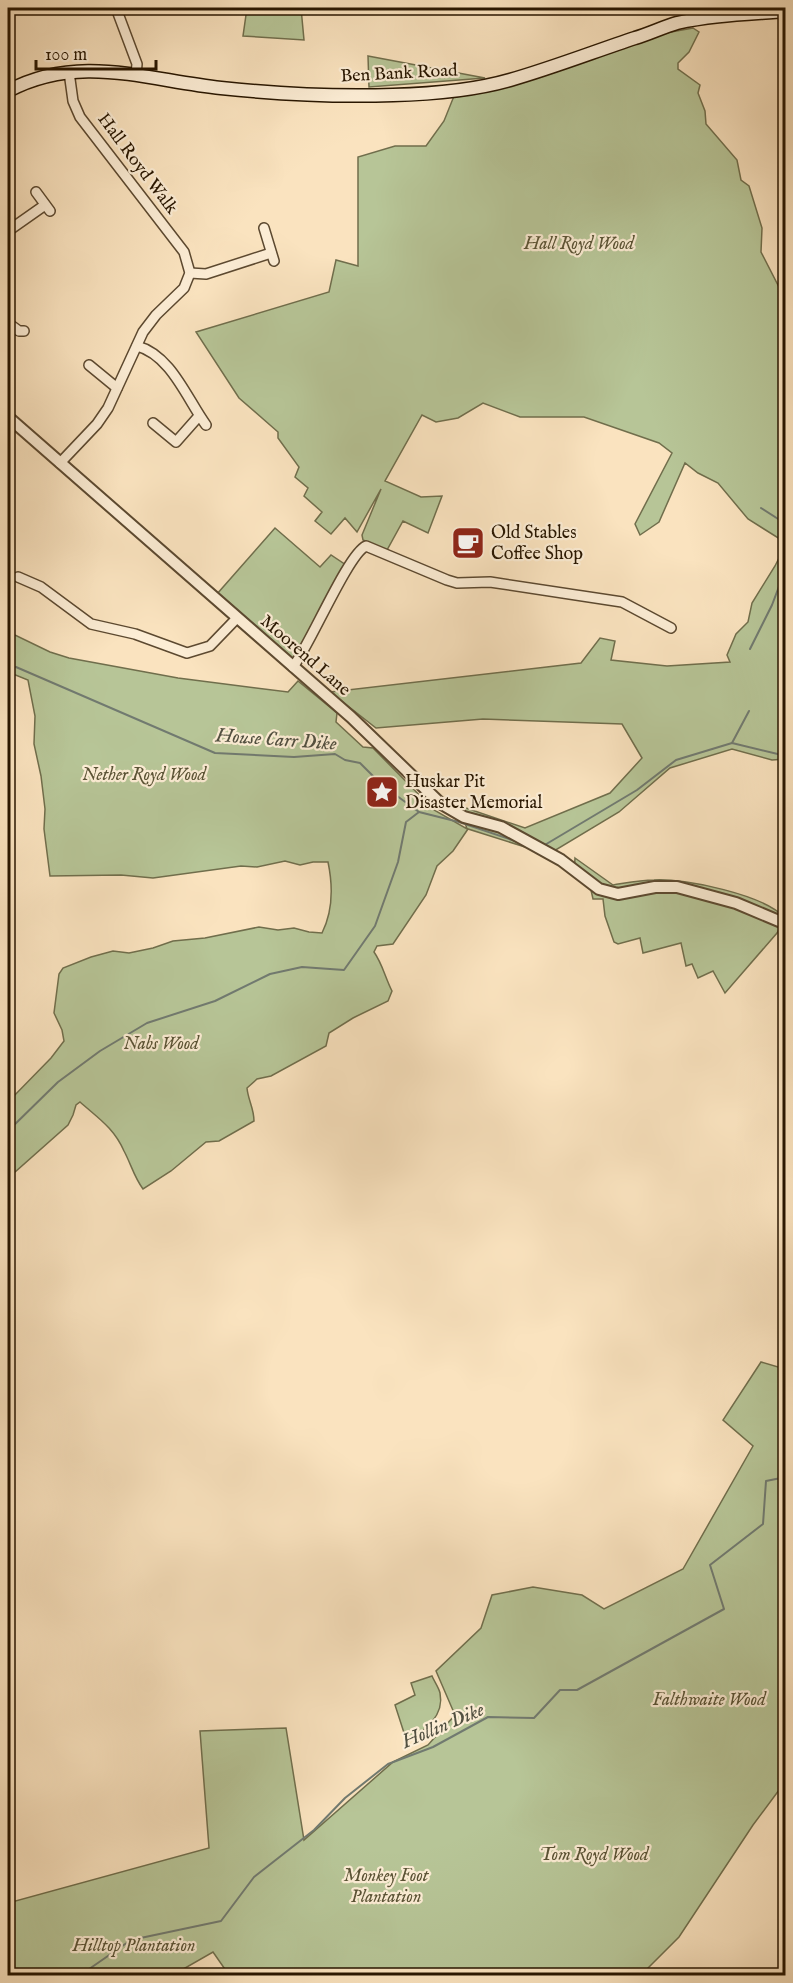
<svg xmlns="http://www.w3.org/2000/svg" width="793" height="1983" viewBox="0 0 793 1983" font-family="'IM FELL English',serif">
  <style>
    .green { fill: #b7c597; stroke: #706e4c; stroke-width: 1.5 }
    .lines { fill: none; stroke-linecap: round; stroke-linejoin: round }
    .stream { stroke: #717a70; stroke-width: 2 }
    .minor-casing { stroke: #5c4930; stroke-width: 12 }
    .tertiary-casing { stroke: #5c4930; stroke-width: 14 }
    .secondary-casing { stroke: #281600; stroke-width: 15 }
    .minor { stroke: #fcedd5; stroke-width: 9 }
    .tertiary { stroke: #fcedd5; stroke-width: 10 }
    .secondary { stroke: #fcedd5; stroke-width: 12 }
    .labels { text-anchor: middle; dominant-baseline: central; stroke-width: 4.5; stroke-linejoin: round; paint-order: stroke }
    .street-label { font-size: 18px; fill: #281600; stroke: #fcedd5 }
    .park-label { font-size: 18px; font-style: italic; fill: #5a5335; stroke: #fcedd5 }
    .poi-label { font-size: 18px; fill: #281600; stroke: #fcedd5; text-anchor: start }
    .water-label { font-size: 20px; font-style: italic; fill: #525041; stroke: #fcedd5 }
  </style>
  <rect width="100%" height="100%" fill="#fae3bf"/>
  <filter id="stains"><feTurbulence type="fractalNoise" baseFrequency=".00333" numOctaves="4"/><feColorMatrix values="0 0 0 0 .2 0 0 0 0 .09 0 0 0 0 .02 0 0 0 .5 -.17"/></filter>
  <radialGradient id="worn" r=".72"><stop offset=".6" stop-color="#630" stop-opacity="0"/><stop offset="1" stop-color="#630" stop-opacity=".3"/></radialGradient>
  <g class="green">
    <polygon points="247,8 301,8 304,40 243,36"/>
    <path d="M 693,28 L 699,32 L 689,52 L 678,63 L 678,69 L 700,85 L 698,93 L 705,111 L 706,124 L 737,160 L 741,180 L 749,186 L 762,228 L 761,252 L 781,291 L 785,291 L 785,759 L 772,760 L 732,749 L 670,768 L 619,812 L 554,851 L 525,847 L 468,829 L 453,851 L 437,866 L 426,895 L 393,944 L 377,946 L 374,952 C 382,963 385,977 392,991 L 388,1001 L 353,1018 L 329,1033 L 326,1046 L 271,1076 L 257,1079 L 247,1088 C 248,1100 254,1108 254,1121 L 219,1141 L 206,1142 L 171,1171 L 143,1189 C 134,1177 131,1164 124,1151 C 114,1128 98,1118 80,1102 L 76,1105 L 73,1115 L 68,1125 L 15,1172 L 8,1173 L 8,1102 L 51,1058 L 64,1041 L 62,1030 L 54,1013 L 59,974 L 63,968 L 91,957 L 113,951 L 129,953 L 153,948 L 173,941 L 205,938 L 259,927 L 278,930 L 294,928 L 309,932 L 322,933 C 333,911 333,886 328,862 L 313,862 L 300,865 L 285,861 L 257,867 L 241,866 L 153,878 L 121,875 L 50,876 L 44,829 L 45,809 L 41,776 L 34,744 L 35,716 L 28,680 L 8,672 L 8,636 L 15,635 L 50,652 L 69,658 L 178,678 L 288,692 L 298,681 L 337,713 L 336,722 L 363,747 L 373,748 L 434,810 L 467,829 L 460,806 L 525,828 L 610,793 L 642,758 L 622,724 L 483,719 L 376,728 L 330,692 L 581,663 L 600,638 L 615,641 L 611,660 L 667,666 L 730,662 L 727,655 L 736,634 L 748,622 L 752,603 L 775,566 L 783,550 L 780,539 L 748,519 L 718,483 L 698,473 L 685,463 L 659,522 L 640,535 L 635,524 L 672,453 L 659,443 L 584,417 L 520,417 L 483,403 L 458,418 L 436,422 L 422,415 L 385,481 L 421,497 L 442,496 L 428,533 L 403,521 L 387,550 L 363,540 L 362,535 L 381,489 L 357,532 L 345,518 L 331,534 L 315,521 L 322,512 L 304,496 L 308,488 L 295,477 L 299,467 L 278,438 L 278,432 L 239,398 L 196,332 L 329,292 L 336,260 L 358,266 L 358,157 L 395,146 L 426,146 L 444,121 L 454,96 L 643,42 L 649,36 Z"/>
    <polygon points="368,56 485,78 369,87"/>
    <polygon points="275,528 320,567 331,555 346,565 293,659 217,594"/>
    <path d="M 575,858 L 613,885 C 626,883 640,880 654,880 C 685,878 765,895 785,918 L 777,933 L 725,993 L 713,971 L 698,978 L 692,964 L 686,966 L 681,943 L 643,953 L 640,938 L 618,944 L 614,942 L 605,916 L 603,899 L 593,899 L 591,890 L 574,876 Z"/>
    <polygon points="761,1362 785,1369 785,1782 753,1825 679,1937 641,1975 229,1975 213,1952 173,1975 8,1975 8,1903 209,1848 200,1731 286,1728 304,1840 393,1762 428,1745 455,1715 436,1671 481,1628 492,1595 533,1587 582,1595 604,1609 683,1569 753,1446 723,1420"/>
    <path d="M 432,1676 C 434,1681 439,1688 440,1693 C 445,1717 423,1731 407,1742 L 395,1705 L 415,1695 L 411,1683 Z"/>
  </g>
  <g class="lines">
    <g class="stream">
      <polyline points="761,508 786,524"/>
      <polyline points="750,649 772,605 786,568"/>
      <polyline points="16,667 215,753 294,757 335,754 345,760 360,763 382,785 419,812 459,822 518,842"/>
      <polyline points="732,743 749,711"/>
      <polyline points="543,846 637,790 676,760 732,743 786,756"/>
      <polyline points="8,1131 58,1082 100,1051 147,1023 215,1001 270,974 302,967 344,970 375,926 398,862 406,822 419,812"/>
      <polyline points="79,1976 131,1940 221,1921 254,1877 314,1830 345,1798 388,1764 433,1747 488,1717 534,1718 560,1690 577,1690 724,1609 710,1565 763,1524 766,1481 786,1477"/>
    </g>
    <defs>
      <g id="minor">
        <polyline points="116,8 137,64 136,75"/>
        <polyline points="36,192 50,211"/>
        <polyline points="264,228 274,261"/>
        <polyline points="8,231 45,205"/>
        <polyline points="190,273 206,274 271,253"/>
        <polyline points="8,323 19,331 24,331"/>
        <path d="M 137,346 C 171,355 187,399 206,425"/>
        <polyline points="89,365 117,388"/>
        <polyline points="153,423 176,442 199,416"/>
        <polyline points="60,463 97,424 108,408 143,332 156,315 184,288 190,273 184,252 80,117 73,101 69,72"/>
        <polyline points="18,577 41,587 91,624 135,634 187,653 210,646 237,618"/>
        <path d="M 293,667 C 310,645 348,554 366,546 L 447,580 L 457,583 L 490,582 L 622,602 L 671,628"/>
      </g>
      <polyline id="tertiary" points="8,417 351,717 440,803 464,817 501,827 561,860 599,889 618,894 655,887 677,887 736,903 786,924"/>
      <path id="secondary" d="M 8,91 C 79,53 146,80 221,88 C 278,94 335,97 393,95 C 432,94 472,91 510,80 C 552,68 593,52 635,38 C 649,34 663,27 677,23 C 712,15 750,14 786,11"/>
    </defs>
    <use href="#minor" class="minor-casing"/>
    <use href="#tertiary" class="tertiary-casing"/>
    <use href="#secondary" class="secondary-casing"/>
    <use href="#minor" class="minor"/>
    <use href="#tertiary" class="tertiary"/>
    <use href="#secondary" class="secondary"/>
  </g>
  <defs>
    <symbol id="cafe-square" viewBox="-11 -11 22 22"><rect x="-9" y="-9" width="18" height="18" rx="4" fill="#8f2418" stroke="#fcedd5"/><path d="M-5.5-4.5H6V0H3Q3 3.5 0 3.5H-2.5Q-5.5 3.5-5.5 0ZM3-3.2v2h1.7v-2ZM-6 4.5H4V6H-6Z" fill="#fff"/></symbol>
    <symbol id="sight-square" viewBox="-11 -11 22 22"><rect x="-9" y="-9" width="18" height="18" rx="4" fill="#8f2418" stroke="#fcedd5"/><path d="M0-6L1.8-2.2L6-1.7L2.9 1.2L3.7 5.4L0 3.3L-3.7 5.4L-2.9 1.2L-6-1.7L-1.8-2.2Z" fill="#fff"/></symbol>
  </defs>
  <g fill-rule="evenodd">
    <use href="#cafe-square" x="449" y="524" width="38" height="38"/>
    <use href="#sight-square" x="363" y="773" width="38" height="38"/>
  </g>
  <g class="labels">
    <g class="street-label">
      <text transform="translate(399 74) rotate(-3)">Ben Bank Road</text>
      <text transform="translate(137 164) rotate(53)">Hall Royd Walk</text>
      <text transform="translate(305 656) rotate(41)">Moorend Lane</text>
    </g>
    <g class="park-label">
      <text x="579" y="244">Hall Royd Wood</text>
      <text x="144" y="775">Nether Royd Wood</text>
      <text x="161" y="1044">Nabs Wood</text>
      <text x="709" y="1700">Falthwaite Wood</text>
      <text x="594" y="1855">Tom Royd Wood</text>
      <text x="386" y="1876">Monkey Foot<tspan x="386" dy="21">Plantation</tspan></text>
      <text x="134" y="1946">Hilltop Plantation</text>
    </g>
    <g class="poi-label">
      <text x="491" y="533">Old Stables<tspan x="491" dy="21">Coffee Shop</tspan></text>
      <text x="405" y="782">Huskar Pit<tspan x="405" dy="21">Disaster Memorial</tspan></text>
    </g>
    <g class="water-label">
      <text transform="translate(276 740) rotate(4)">House Carr Dike</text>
      <text transform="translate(443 1726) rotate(-23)">Hollin Dike</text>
    </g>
  </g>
  <rect width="793" height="1983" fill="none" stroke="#fae3bf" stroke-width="30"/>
  <rect x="9" y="9" width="775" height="1965" fill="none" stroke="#281600" stroke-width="3"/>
  <rect x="15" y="15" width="763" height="1953" fill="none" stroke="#281600" stroke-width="1.5"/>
  <path d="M36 60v9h120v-9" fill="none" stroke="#281600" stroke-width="3"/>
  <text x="45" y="60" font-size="18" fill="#281600" stroke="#fcedd5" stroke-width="4.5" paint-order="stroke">100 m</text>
  <rect width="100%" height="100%" filter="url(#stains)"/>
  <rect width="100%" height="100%" fill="url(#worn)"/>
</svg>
